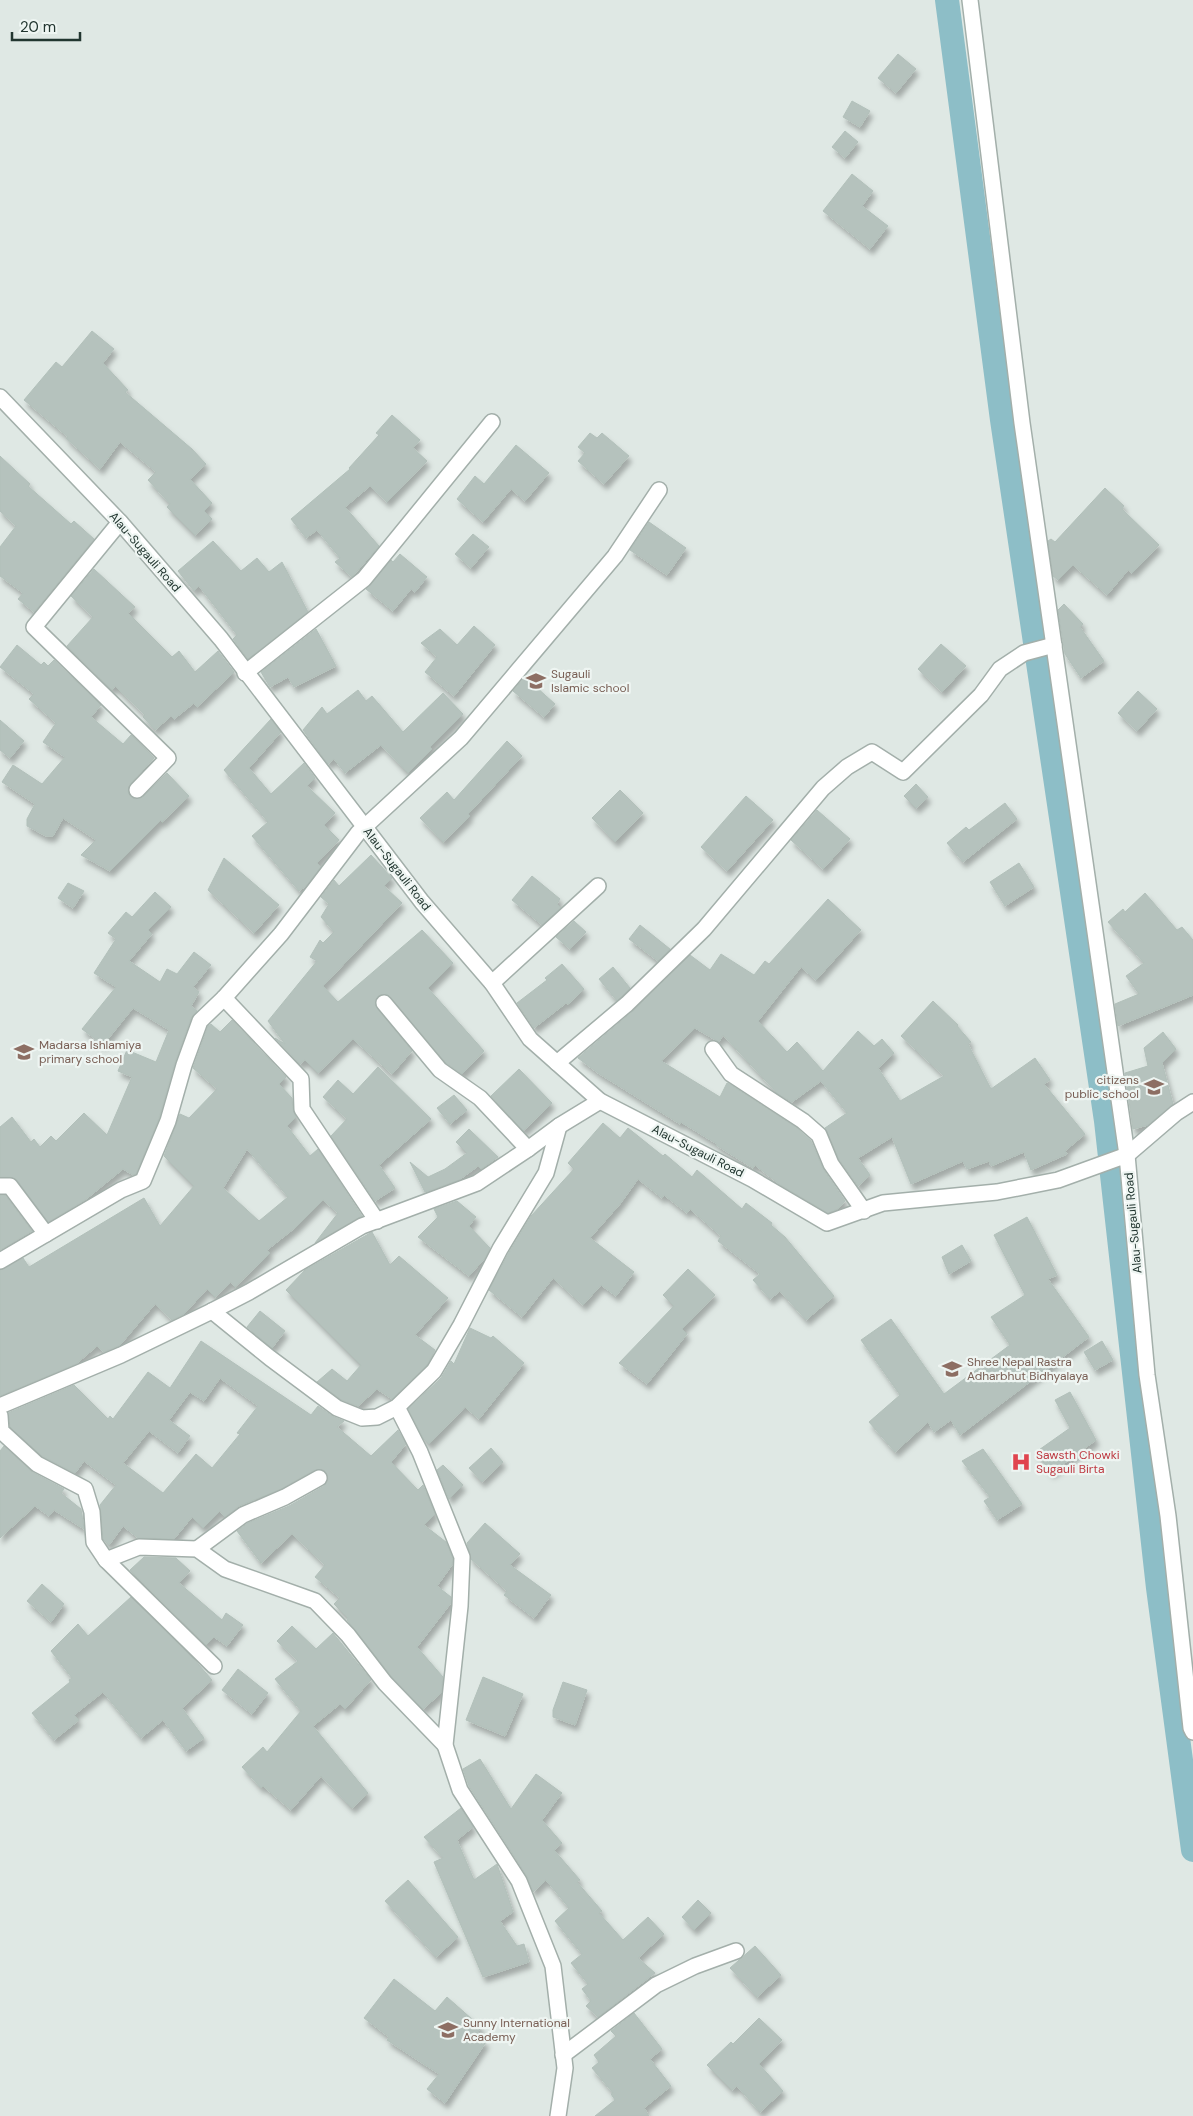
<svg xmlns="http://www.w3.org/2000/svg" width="1193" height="2116" viewBox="0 0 1193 2116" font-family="'DM Sans',sans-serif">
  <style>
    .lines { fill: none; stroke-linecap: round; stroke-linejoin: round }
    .canal { stroke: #8dbec7; stroke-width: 24 }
    .building { fill: #b5c2bd; stroke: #b2c0ba; fill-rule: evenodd; filter: url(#shadow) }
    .street-casing { stroke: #a3afaa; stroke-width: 18 }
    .street { stroke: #fff; stroke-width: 15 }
    .labels { text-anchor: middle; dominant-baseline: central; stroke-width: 4.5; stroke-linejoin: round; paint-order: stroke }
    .street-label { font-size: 12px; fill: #223630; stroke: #eef5f2 }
    .education-label { font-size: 12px; fill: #785e54; stroke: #eef5f2; text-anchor: start }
    .health-label { font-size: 12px; fill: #be3a42; stroke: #eef5f2; text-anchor: start }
  </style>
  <defs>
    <filter id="shadow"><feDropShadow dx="3" dy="5.5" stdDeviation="2.5" flood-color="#0004"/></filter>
  </defs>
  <rect width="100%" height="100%" fill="#dfe8e4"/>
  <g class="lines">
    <polyline class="canal" points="947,0 1002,420 1106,1121 1158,1588 1193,1850"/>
  </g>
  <g class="building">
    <polygon points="898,54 916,69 896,93 878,78"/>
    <polygon points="852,101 870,111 860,127 843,117"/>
    <polygon points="845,131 858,142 845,158 832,147"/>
    <polygon points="852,174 873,191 862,206 888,226 870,249 823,211"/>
    <polygon points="92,331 114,349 103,363 128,390 125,392 192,449 206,464 190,479 212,503 204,511 212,519 195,535 167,507 170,504 148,480 156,472 120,442 100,469 66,438 68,437 24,400 56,362 62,367"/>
    <polygon points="392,415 420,440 413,448 427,461 387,502 370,486 345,507 379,546 352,577 335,562 340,558 317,530 306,538 291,519 350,469 349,468 379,435 376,433"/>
    <polygon points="590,433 597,438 602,433 629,456 604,484 578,461 585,453 578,447"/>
    <polygon points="516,445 549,473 525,501 511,489 483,522 457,499 475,476 484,484"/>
    <polygon points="0,456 30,484 28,486 71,524 74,521 94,539 34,612 18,599 23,593 0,576 0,547 16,526 0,511"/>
    <polygon points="1105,488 1124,506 1122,509 1159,545 1132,573 1128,570 1107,595 1073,565 1058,580 1053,576 1048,541 1051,539 1055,542"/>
    <polygon points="649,522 686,548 667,575 630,550"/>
    <polygon points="473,534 489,547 471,568 455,554"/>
    <polygon points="213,541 241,571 257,558 269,572 282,562 308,612 248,659 233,639 237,635 199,586 194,591 178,571"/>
    <polygon points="400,554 427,577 415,592 411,589 393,611 366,589 391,560 393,562"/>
    <polygon points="94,569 135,607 128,613 172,657 179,651 195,672 218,651 234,672 197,707 194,703 174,719 171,716 155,730 143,717 145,715 115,686 112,690 67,646 93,617 71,596"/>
    <polygon points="1064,604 1083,624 1080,627 1104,661 1081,678 1065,654 1058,610"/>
    <polygon points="474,626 495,645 454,696 425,672 437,657 421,643 440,629 457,645"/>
    <polygon points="316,629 336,666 294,687 288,677 270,687 261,672"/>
    <polygon points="941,644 966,666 942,692 918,669"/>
    <polygon points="17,645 41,665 44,662 48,666 54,660 101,705 91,717 123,744 131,735 154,758 130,784 128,792 131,797 135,799 143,797 167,773 189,796 162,822 161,820 110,871 81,855 96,840 63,818 53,836 46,836 27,826 27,819 35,804 2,782 13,765 42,784 65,757 43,742 56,723 29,699 34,694 0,667"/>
    <polygon points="525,677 555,704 544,717 513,691"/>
    <polygon points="358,690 366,701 372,696 403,732 443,693 463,714 430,747 432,749 408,773 381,745 345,773 334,759 328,764 303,730 322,707 327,714"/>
    <polygon points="1138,691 1157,709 1137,731 1118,713"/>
    <polygon points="271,719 281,732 249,768 271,794 304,763 315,778 307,786 335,813 324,825 339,840 317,863 321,867 307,885 299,891 252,836 268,822 224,770"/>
    <polygon points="0,720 24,741 10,758 0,750"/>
    <polygon points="507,741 522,756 468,814 470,816 443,842 420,818 447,792 454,800"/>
    <polygon points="916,784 928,797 916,808 904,796"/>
    <polygon points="620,790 643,813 615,842 592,818"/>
    <polygon points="746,796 773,820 727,871 701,847"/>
    <polygon points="1005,803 1017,819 963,862 947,843 966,827 969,830"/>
    <polygon points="817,810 850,839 823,869 791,840"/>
    <polygon points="371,855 392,878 384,886 402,903 323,986 338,1002 422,930 453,963 428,988 484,1051 462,1074 446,1063 387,994 378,996 375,1005 412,1051 392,1074 353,1039 318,1073 305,1060 300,1064 275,1038 285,1044 268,1021 317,961 310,957 320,940 323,943 334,932 321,917 329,904 321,897 334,880 339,886"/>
    <polygon points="224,858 279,905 254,933 208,890"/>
    <polygon points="1019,863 1034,887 1005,906 990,882"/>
    <polygon points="532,876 560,899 557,904 561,908 542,925 512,900"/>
    <polygon points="68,883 84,891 73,908 58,898"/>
    <polygon points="155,892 171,907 148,930 152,934 129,961 160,982 167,969 177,974 194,952 211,965 193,987 199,992 191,1006 197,1011 191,1018 175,1062 159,1118 136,1174 133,1175 123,1169 85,1200 48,1222 17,1180 10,1177 0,1177 0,1127 12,1117 31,1142 34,1139 40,1147 51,1136 56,1141 84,1113 107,1135 132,1077 118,1071 127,1050 156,1062 169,1030 133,1008 103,1045 82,1029 116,987 94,973 116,939 108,933 126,912 132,917"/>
    <polygon points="1145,893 1177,930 1182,927 1193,940 1193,995 1118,1026 1115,1004 1139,994 1126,976 1144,963 1108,922 1123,909 1125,912"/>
    <polygon points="828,899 861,930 816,980 801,967 758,1021 787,1052 797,1042 823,1071 858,1031 874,1046 882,1039 894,1053 878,1068 900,1101 944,1076 901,1036 933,1001 958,1025 957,1026 971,1042 968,1044 991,1089 1035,1058 1050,1080 1044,1084 1085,1134 1065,1151 1067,1154 1031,1170 1024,1152 991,1166 989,1161 967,1169 963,1161 911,1184 892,1137 858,1158 870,1175 858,1186 839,1159 825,1128 847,1113 821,1081 792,1102 778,1094 723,1035 719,1042 695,1028 661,1061 720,1097 727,1083 731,1085 797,1128 811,1141 823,1169 845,1201 838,1209 828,1213 779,1184 755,1165 753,1168 716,1145 717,1144 681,1122 680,1124 598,1073 578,1058 633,1011 690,955 710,970 721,954 754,975 765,961 769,964"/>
    <polygon points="574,921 586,932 570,949 556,937"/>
    <polygon points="640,925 670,949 658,961 629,939"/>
    <polygon points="562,964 584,989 568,1004 566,1003 534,1028 517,1003 547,980 545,978"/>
    <polygon points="613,967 630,988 617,1001 599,979"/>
    <path d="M 232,1020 L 286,1077 L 279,1084 L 292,1098 L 293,1110 L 296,1117 L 287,1126 L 310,1156 L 318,1149 L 362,1216 L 315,1243 L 338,1213 L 323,1200 L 296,1227 L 267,1250 L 270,1253 L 235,1287 L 231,1282 L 215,1297 L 207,1289 L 184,1314 L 172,1320 L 155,1304 L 120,1345 L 104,1352 L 97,1346 L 76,1364 L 0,1396 L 0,1270 L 23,1258 L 29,1267 L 144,1198 L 160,1226 L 194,1186 L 164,1156 L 180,1114 L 189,1118 L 217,1089 L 193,1068 L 208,1026 L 211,1024 L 220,1032 ZM 247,1149 L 288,1197 L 259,1221 L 223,1188 Z"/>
    <polygon points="1163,1032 1176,1049 1162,1063 1173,1104 1148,1125 1133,1129 1125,1073 1148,1066 1144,1048"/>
    <polygon points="378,1067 431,1119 379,1165 395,1188 375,1201 331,1136 347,1119 323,1097 338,1080 353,1094"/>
    <polygon points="519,1069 552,1103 523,1131 491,1096"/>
    <polygon points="454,1095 467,1110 450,1124 437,1108"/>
    <polygon points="603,1123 620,1138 628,1128 663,1156 665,1154 692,1177 697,1170 742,1209 746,1203 772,1223 771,1225 785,1237 834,1296 806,1320 780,1291 770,1299 753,1280 760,1274 718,1241 721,1236 690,1209 687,1213 664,1195 662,1198 638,1179 620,1204 590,1238 634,1272 616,1296 601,1285 583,1305 553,1278 522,1317 489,1290 508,1254 531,1216 574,1169 568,1163"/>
    <polygon points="469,1129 498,1157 481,1169 478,1166 459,1180 425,1192 410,1162 428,1177 445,1169 467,1153 456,1142"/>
    <polygon points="0,1195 5,1195 32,1231 0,1250"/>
    <polygon points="457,1201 476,1217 469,1226 490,1248 485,1258 469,1276 418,1237 438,1217 434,1209"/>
    <polygon points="1027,1217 1057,1275 1048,1279 1089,1337 960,1435 951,1420 934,1432 928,1422 895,1452 869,1422 900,1395 861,1340 891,1319 944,1394 1010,1345 991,1317 1025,1295 994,1235"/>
    <polygon points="372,1232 390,1265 399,1256 448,1298 415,1335 435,1350 427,1365 392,1399 377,1389 358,1406 342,1400 317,1382 332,1369 347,1381 361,1365 286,1290 305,1270"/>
    <polygon points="962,1245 971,1261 949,1274 942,1257"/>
    <polygon points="688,1269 715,1295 682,1329 687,1334 647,1384 619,1363 674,1306 663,1295"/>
    <polygon points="260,1311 285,1331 272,1348 247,1327"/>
    <polygon points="470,1328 491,1338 493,1336 524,1363 479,1419 465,1407 429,1444 423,1438 408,1409 441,1378 451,1361 454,1364"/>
    <path d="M 201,1341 L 311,1415 L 318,1406 L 332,1416 L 344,1421 L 337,1427 L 371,1456 L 398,1430 L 406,1444 L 391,1462 L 418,1490 L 423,1485 L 435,1514 L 424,1525 L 446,1542 L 453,1559 L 452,1565 L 437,1586 L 451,1597 L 451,1603 L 417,1647 L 443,1677 L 441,1693 L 423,1709 L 392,1677 L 347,1620 L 348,1618 L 334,1604 L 340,1598 L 315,1577 L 325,1565 L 292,1534 L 261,1563 L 237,1531 L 248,1523 L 289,1506 L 324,1486 L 328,1479 L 324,1470 L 314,1470 L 281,1489 L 239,1506 L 225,1517 L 220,1511 L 203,1528 L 192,1517 L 174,1539 L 138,1538 L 123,1526 L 109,1545 L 103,1539 L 100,1505 L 116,1485 L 84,1461 L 75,1473 L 42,1456 L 10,1427 L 8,1413 L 74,1385 L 108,1419 L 110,1416 L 113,1419 L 148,1372 L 170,1388 ZM 220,1378 L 258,1406 L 237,1433 L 240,1434 L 212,1468 L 196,1454 L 163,1493 L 123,1463 L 149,1431 L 178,1453 L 190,1436 L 169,1420 L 190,1392 L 204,1401 Z"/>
    <polygon points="1102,1341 1113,1360 1095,1370 1084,1352"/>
    <polygon points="1070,1392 1096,1440 1051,1473 1036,1452 1070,1428 1055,1400"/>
    <polygon points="4,1446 32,1472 64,1489 61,1493 81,1509 84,1529 54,1510 49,1516 35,1506 0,1538 0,1451"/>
    <polygon points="491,1448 503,1462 482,1482 469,1468"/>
    <polygon points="983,1449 1022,1504 997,1520 984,1501 990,1497 962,1461"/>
    <polygon points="443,1465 463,1485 449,1499 437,1470"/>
    <polygon points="485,1523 520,1554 510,1565 551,1595 534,1618 504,1595 507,1591 471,1559 467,1543"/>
    <polygon points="144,1557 176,1558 190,1571 179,1583 222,1620 226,1613 243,1625 227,1646 214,1637 206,1645 130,1570"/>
    <polygon points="42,1584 64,1604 51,1622 27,1601"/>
    <polygon points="131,1597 193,1658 212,1680 182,1708 204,1738 186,1751 163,1720 141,1738 103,1692 74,1715 79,1720 54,1740 32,1713 70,1682 69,1680 72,1678 51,1651 78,1624 88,1636"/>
    <polygon points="292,1626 316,1649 333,1633 371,1680 345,1709 340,1704 313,1726 368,1793 352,1808 321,1776 291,1810 263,1786 261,1788 242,1767 263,1747 267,1752 301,1711 275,1679 298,1661 277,1641"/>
    <polygon points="238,1669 268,1693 252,1714 222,1690"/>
    <polygon points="483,1677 523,1694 505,1736 466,1720"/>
    <polygon points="563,1682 587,1690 575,1725 553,1717 553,1710"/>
    <polygon points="480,1759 511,1809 536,1774 562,1793 542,1820 562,1843 554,1850 580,1880 577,1882 602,1911 599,1913 623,1940 648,1917 664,1934 638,1958 655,1973 598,2017 586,2006 591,2001 582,1989 588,1984 571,1963 582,1954 555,1921 569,1908 546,1880 533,1892 527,1876 469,1786 463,1769"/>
    <polygon points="461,1808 473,1827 457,1840 474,1880 497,1864 513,1912 500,1921 517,1946 524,1944 529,1962 483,1977 434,1862 443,1858 424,1837"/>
    <polygon points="408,1880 458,1937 436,1957 385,1901"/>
    <polygon points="698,1900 711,1913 694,1930 682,1917"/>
    <polygon points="755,1946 781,1975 757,1997 730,1968"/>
    <polygon points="394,1979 435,2011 447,1997 481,2027 476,2036 486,2042 445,2103 427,2089 439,2074 387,2040 389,2037 364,2018"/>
    <polygon points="634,2013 662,2049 650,2059 671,2086 644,2108 649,2116 595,2116 615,2100 611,2094 613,2093 592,2068 599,2062 594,2055 616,2036 611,2031"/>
    <polygon points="759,2018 782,2040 759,2064 783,2091 760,2112 737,2086 732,2090 707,2065 731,2042 733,2044"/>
  </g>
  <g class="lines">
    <defs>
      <g id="street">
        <polyline points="970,0 1022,423 1127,1155"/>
        <polyline points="0,397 120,522 221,639 422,902 492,983 530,1039 600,1101 752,1179 827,1223 883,1203 997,1192 1058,1180 1127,1155 1147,1375 1168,1516 1191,1728 1193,1732"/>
        <polyline points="120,522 34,627 168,758 137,790"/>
        <polyline points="245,673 364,579 492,422"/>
        <polyline points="492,983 598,886"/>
        <polyline points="224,998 301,1079 302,1109 377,1221"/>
        <polyline points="384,1003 440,1070 480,1098 528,1149"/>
        <polyline points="713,1049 731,1074 803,1121 819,1135 831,1164 864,1211"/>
        <polyline points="557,1063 627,1004 704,929 823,788 847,767 872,752 903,772 981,695 1000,669 1024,653 1054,645"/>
        <polyline points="1127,1155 1176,1113 1193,1102"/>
        <polyline points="0,1186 10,1186 46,1234"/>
        <polyline points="0,1261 121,1190 143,1181 168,1121 184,1065 200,1021 224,998 281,934 358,833 461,738 615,556 659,490"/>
        <polyline points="212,1311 270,1358 337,1408 362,1418 377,1417 397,1407 434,1371 461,1325 500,1249 546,1173 559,1126"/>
        <polyline points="0,1406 121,1355 212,1311 249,1292 362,1226 477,1183 528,1149 559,1126 600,1101"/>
        <polyline points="397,1407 420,1452 462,1557 460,1606 445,1745 460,1790 519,1881 553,1966 565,2068 558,2116"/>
        <polyline points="0,1416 1,1431 37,1464 85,1489 92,1512 94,1542 106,1560 139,1547 197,1549 225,1569 315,1601 348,1635 385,1683 445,1745"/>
        <polyline points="197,1549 243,1515 285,1497 319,1478"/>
        <polyline points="106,1560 214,1666"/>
        <polyline points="563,2055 656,1985 695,1966 736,1951"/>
      </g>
    </defs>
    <use href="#street" class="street-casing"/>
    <use href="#street" class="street"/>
  </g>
  <defs>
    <symbol id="school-bare" viewBox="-9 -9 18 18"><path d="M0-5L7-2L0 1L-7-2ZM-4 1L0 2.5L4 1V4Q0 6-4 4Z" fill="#8d6e63" stroke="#eef5f2" stroke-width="2.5" paint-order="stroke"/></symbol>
    <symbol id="hospital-bare" viewBox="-9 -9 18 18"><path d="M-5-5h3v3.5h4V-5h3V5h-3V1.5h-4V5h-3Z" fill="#e0444e" stroke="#eef5f2" stroke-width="2.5" paint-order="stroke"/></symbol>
  </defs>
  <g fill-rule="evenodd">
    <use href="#school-bare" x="522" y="667" width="28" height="28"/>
    <use href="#school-bare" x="10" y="1038" width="28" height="28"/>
    <use href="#school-bare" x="1140" y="1073" width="28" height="28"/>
    <use href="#school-bare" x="938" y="1355" width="28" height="28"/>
    <use href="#hospital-bare" x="1007" y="1448" width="28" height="28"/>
    <use href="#school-bare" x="434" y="2016" width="28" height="28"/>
  </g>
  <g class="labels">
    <g class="street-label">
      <text transform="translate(145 552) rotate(49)">Alau-Sugauli Road</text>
      <text transform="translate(397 869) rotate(52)">Alau-Sugauli Road</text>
      <text transform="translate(698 1151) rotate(27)">Alau-Sugauli Road</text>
      <text transform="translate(1133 1223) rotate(-95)">Alau-Sugauli Road</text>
    </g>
    <g class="education-label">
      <text x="551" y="674">Sugauli<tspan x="551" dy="14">Islamic school</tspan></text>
      <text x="39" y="1045">Madarsa Ishlamiya<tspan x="39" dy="14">primary school</tspan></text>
      <text x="1139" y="1080" text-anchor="end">citizens<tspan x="1139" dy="14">public school</tspan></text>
      <text x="967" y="1362">Shree Nepal Rastra<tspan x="967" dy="14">Adharbhut Bidhyalaya</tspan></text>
      <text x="463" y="2023">Sunny International<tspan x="463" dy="14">Academy</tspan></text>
    </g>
    <g class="health-label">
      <text x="1036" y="1455">Sawsth Chowki<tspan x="1036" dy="14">Sugauli Birta</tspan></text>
    </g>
  </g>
  <path d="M12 32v8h68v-8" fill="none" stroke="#223630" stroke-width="2.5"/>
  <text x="20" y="32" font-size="15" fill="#223630" stroke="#eef5f2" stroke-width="4" paint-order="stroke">20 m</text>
</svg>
